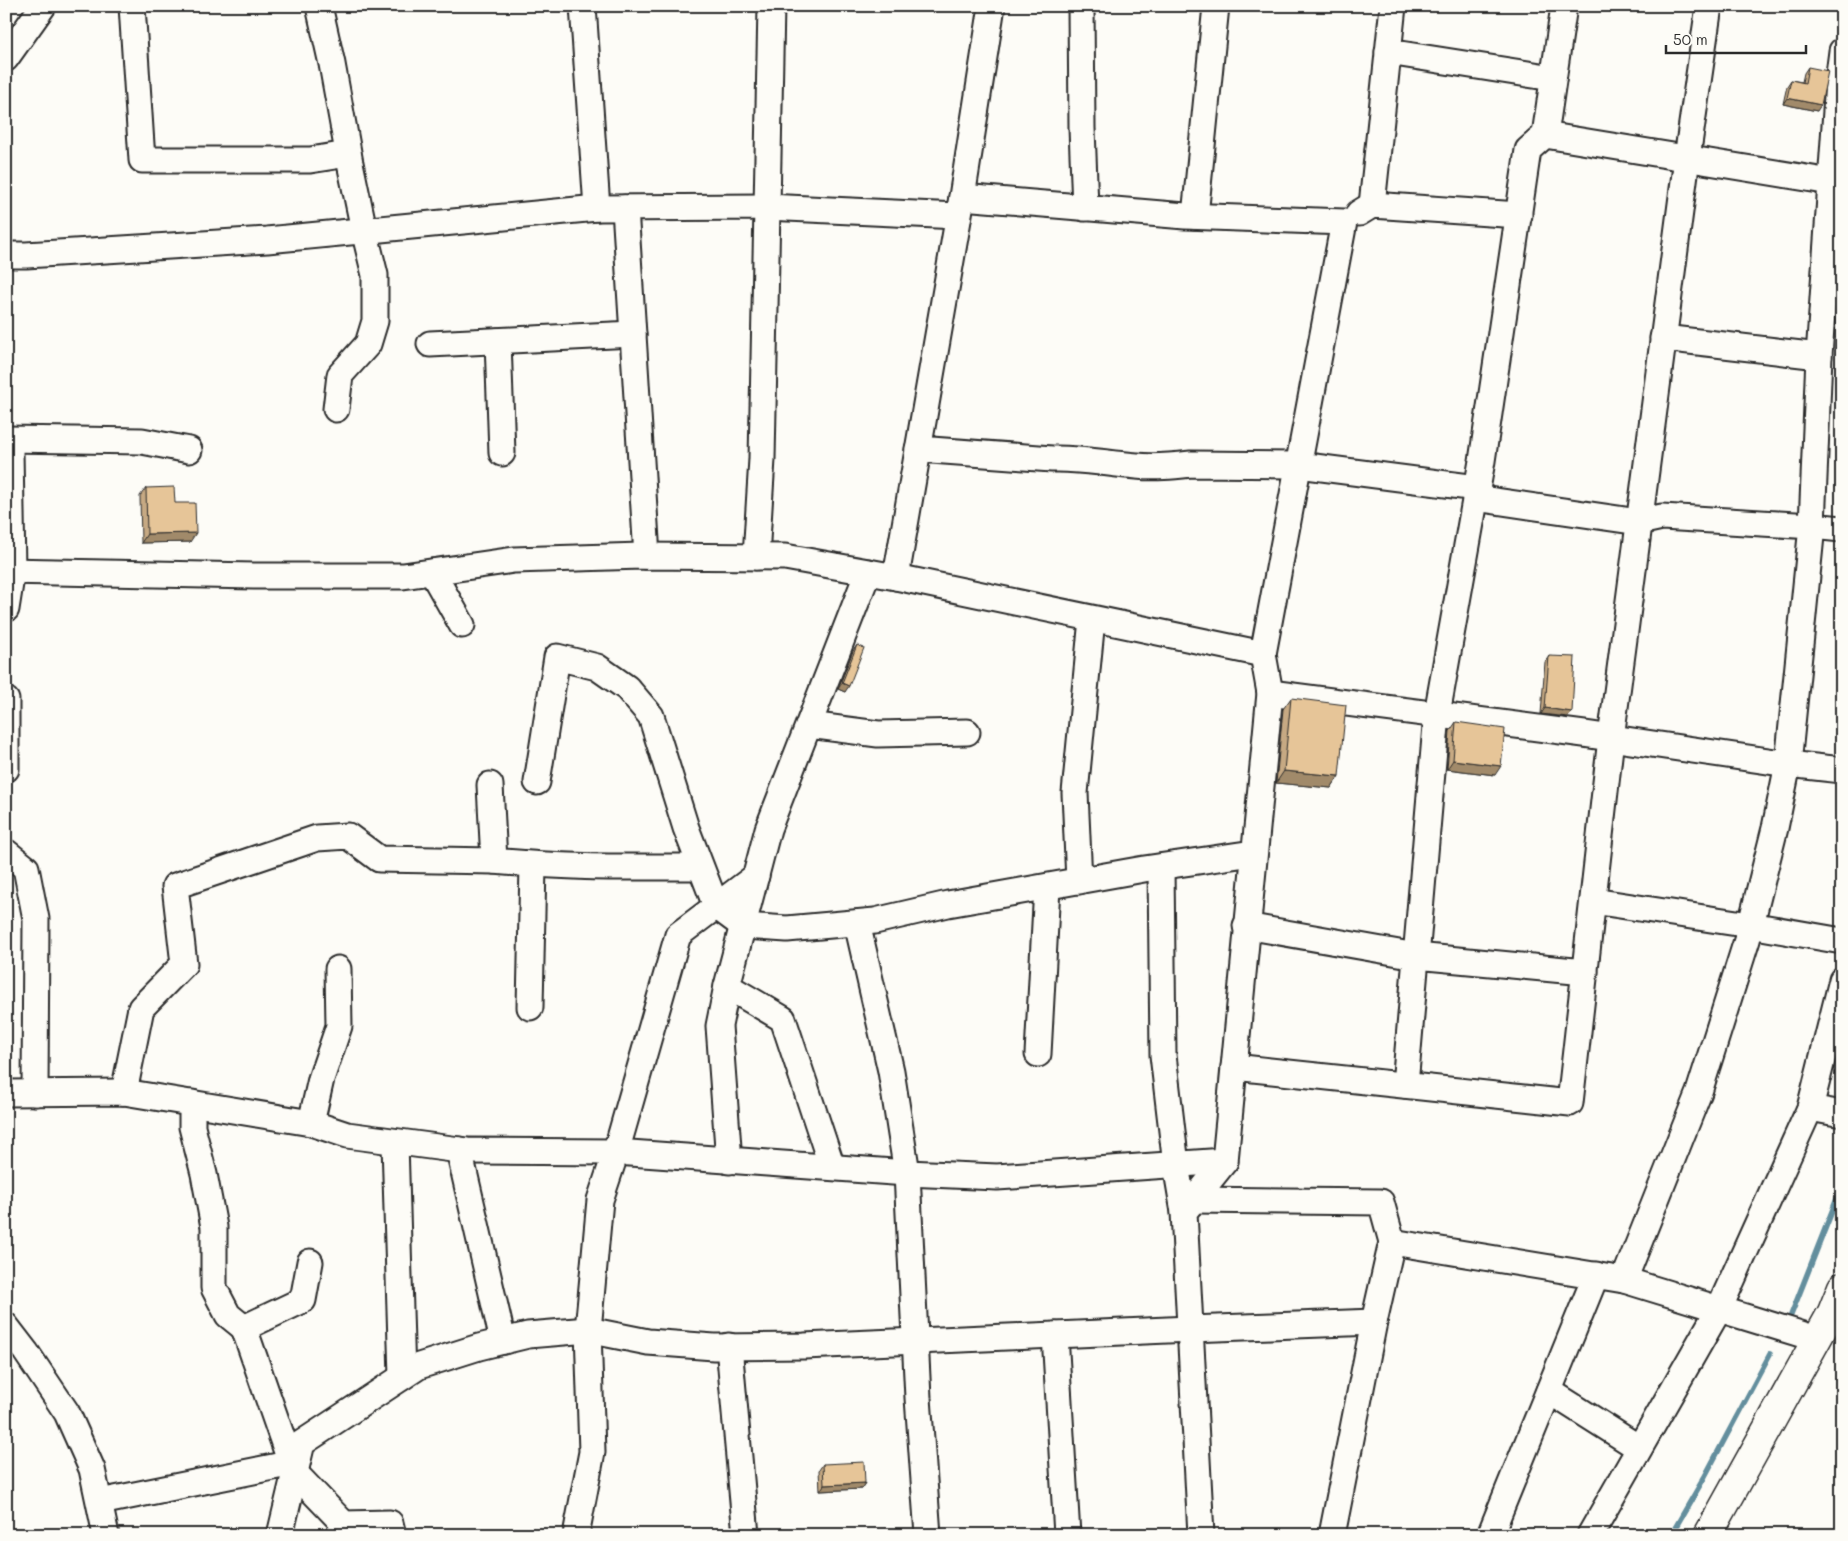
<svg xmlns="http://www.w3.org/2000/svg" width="1848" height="1541" viewBox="0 0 1848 1541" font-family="Mali,sans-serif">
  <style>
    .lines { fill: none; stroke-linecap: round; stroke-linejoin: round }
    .stream { stroke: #638e9d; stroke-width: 5.5 }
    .minor-casing { stroke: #2b2b2b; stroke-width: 29 }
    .highway-casing { stroke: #2b2b2b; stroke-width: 31 }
    .minor { stroke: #fdfcf7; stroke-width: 25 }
    .highway { stroke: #fdfcf7; stroke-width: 28 }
    .wall { fill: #c6a983; stroke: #2b2b2b }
    .shaded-wall { fill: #a18a6a; stroke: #2b2b2b }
    .building { fill: #e6c598; stroke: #2b2b2b }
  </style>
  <rect width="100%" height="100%" fill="#fdfcf7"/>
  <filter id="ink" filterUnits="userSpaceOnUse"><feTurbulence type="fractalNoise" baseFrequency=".02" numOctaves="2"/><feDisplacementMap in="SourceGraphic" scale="10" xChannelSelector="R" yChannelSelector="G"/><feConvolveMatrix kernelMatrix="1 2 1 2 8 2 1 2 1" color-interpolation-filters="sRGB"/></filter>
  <g filter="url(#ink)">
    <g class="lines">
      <g class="stream">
        <polyline points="1791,1315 1842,1186"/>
        <polyline points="1671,1535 1704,1478 1770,1354"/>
      </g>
      <defs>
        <g id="minor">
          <polyline points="132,6 142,160 310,160 348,154"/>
          <polyline points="319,6 332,64 350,163 364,230 375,275 375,321 368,344 340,375 336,409"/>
          <polyline points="583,6 597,208"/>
          <polyline points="1081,6 1082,128 1085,208"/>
          <polyline points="1564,6 1545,135 1831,182"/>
          <polyline points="1842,51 1838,82 1819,356 1812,526 1842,529"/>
          <polyline points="1388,52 1553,78"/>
          <polyline points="6,58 43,6"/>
          <polyline points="962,197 1185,216 1344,222 1263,654 1270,693 1225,1161 1184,1212 1201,1535"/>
          <polyline points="1372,205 1393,6"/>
          <polyline points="625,208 647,556"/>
          <polyline points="1359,213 1372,205 1519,215"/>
          <polyline points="1195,216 1216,6"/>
          <polyline points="6,255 26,255 267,240 597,208 766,207 958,216"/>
          <polyline points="1663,338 1819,356"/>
          <polyline points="498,341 502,453"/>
          <polyline points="430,344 633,334"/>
          <polyline points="6,439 142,441 189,450"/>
          <polyline points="6,445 10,451 12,571 6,609"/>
          <path d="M 918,449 L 1052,459 C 1081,458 1108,464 1137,466 C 1155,468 1173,466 1191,464 L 1299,465 L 1477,488"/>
          <polyline points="1475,498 1639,522 1662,517 1812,526 1788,764 1775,828 1747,940 1699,1092 1624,1280"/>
          <polyline points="756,557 762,459 771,6"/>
          <polyline points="6,571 254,576 403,576 514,560 641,556 785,557 896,577 1263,654"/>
          <polyline points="432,572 462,625"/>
          <polyline points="896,577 962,197 992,6"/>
          <polyline points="1270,693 1584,734 1788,764 1842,770"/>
          <polyline points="6,700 6,769"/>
          <polyline points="809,725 878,734 967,732"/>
          <polyline points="537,782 557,657 597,667 627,688 651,716 686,828 716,906 743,926 787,929 875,921 948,904 1144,869 1253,853"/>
          <path d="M 490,785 L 494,861 C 563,868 631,867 700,867"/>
          <polyline points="6,852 26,868 36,919 35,1093"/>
          <polyline points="1161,867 1163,1055 1176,1165 1184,1212"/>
          <polyline points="1079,881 1075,793 1092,619"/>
          <polyline points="1593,901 1750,925 1842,941"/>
          <polyline points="857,923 891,1071 907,1173 918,1398 928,1535"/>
          <polyline points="1246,926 1416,956 1585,972"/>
          <polyline points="338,969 339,1026 321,1079 311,1123 347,1135 467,1151 616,1152 907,1173 997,1177 1225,1161"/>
          <polyline points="727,986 783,1019 832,1167"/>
          <polyline points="530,1007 533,865"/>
          <polyline points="1038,1054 1047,887"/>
          <polyline points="1234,1067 1570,1103 1611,738 1687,158 1709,6"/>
          <polyline points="1405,1085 1437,714 1482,461 1528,150 1545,135"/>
          <polyline points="124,1092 141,1008 184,964 175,886 317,838 348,836 379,859 494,861"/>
          <polyline points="6,1093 124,1092 311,1123"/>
          <polyline points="192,1103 192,1127 204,1174 214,1227 214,1288 228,1315 244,1328"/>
          <polyline points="1810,1108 1842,1114"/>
          <polyline points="395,1143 402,1377"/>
          <polyline points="459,1150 503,1341"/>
          <polyline points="729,1161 719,1026 727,986 768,829 868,572"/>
          <polyline points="1194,1200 1381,1202 1392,1242 1374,1322 1332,1535"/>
          <polyline points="1392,1242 1624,1280 1817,1339"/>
          <polyline points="6,1326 26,1352 67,1413 92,1469 106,1535"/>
          <polyline points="1055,1335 1067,1535"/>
          <polyline points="729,1346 746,1535"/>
          <polyline points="1549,1391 1639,1448"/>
          <polyline points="294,1472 244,1328 303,1300 310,1262"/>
          <polyline points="100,1502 283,1465 294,1472 344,1524 390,1523 393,1535"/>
          <polyline points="280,1535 302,1443 419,1366 479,1347 528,1335 588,1330 648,1342 714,1347 804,1346 1190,1329 1374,1322"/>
          <polyline points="576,1535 592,1452 588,1330 600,1200 616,1152 678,935 756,876"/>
          <polyline points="1490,1535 1596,1275"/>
          <polyline points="1590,1535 1719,1309 1810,1108 1842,980"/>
        </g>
        <polyline id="highway" points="1708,1535 1832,1312 1842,1287"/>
      </defs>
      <use href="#minor" class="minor-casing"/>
      <use href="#highway" class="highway-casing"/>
      <use href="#minor" class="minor"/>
      <use href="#highway" class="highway"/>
    </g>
    <g class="wall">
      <polygon points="1808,67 1817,111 1783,104 1787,86 1791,80 1802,82 1804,73"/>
      <polygon points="146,488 175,503 190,542 141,543 140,496"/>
      <polygon points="857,645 845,692 838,689 853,651"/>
      <polygon points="1549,656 1568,717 1541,714 1545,662"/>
      <polygon points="1291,698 1339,776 1331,788 1276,783 1283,709"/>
      <polygon points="1456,722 1495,775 1447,769 1450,731"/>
      <polygon points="823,1464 865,1483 861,1489 820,1491 819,1470"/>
    </g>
    <g class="shaded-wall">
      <polygon points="1787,98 1821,105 1817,111 1783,104"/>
      <polygon points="196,533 190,542 141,543 147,534"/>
      <polygon points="842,683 849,686 845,692 838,689"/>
      <polygon points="1545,708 1572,712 1568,717 1541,714"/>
      <polygon points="1453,760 1501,766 1495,775 1447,769"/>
      <polygon points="1284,771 1339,776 1331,788 1276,783"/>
      <polygon points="865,1483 861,1489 820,1491 824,1485"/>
    </g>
    <g class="building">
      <polygon points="1808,67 1828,71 1821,105 1787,98 1791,80 1805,83"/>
      <polygon points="174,487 175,503 195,503 196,533 147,534 146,488"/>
      <polygon points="857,645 864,648 849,686 842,683"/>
      <polygon points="1549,656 1575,657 1572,712 1545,708"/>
      <polygon points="1291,698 1346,705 1339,776 1284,771"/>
      <polygon points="1456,722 1505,729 1501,766 1453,760"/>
      <polygon points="864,1462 865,1483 824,1485 823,1464"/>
    </g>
  </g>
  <rect width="1848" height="1541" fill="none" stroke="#fdfcf7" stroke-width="25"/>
  <rect x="12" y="12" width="1823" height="1516" fill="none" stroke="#2b2b2b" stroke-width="2" filter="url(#ink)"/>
  <path d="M1666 45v8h140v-8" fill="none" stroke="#2b2b2b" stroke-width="2.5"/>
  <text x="1673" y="45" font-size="15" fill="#2b2b2b" stroke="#fdfcf7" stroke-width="4" paint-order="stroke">50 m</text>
</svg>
